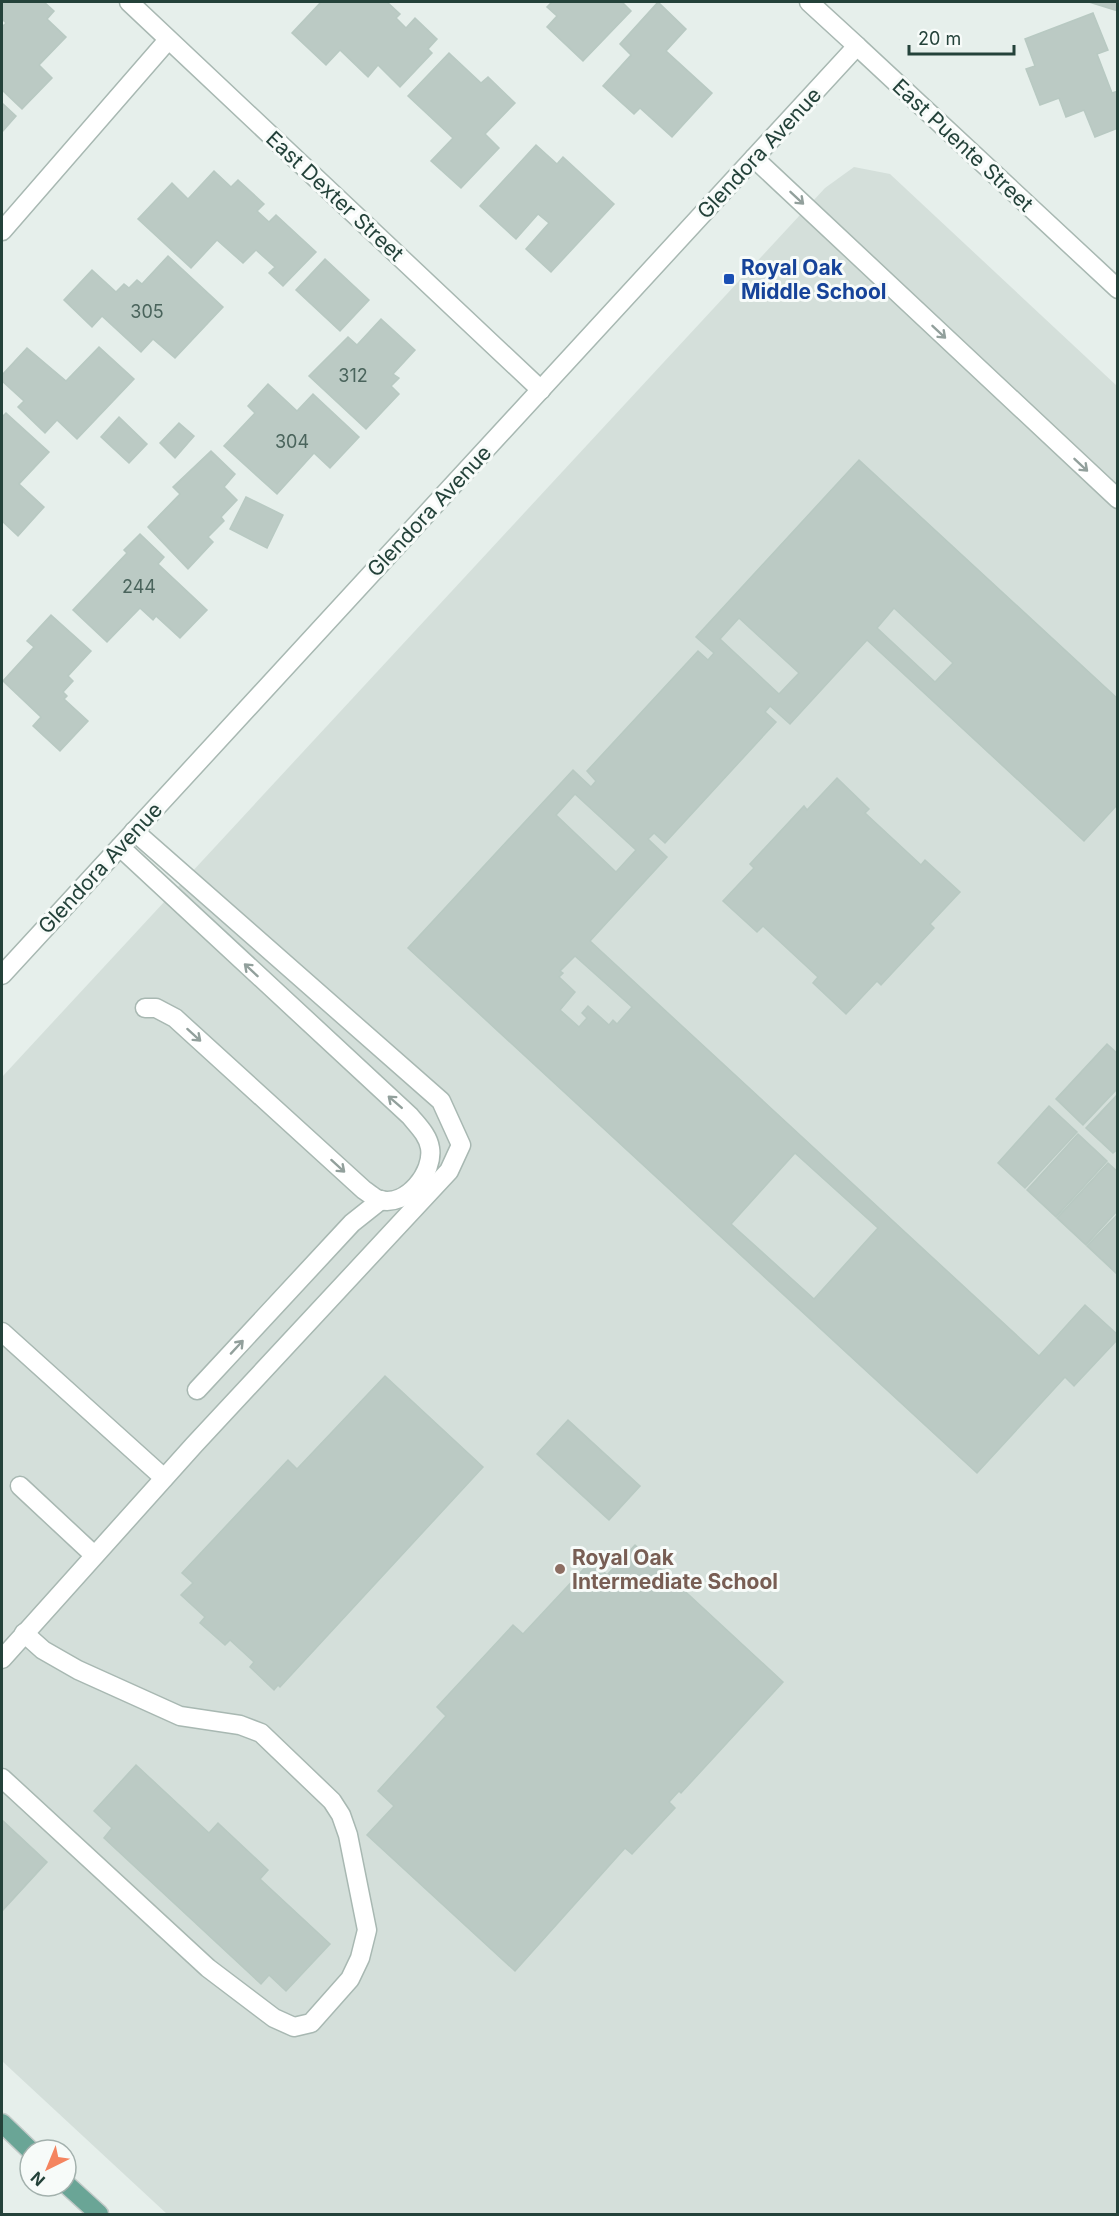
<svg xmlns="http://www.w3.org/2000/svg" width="1119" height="2216" viewBox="0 0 1119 2216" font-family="Inter,sans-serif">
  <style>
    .built { fill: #d4dfda }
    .building { fill: #bbcac4; stroke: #b8c9c2; stroke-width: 1.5; fill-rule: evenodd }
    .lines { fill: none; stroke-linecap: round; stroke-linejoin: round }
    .service-casing { stroke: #a8b8b2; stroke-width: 21 }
    .minor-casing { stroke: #a8b8b2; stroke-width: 21 }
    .tertiary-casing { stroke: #a8b8b2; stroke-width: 21 }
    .primary-casing { stroke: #c2cac8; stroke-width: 21 }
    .service { stroke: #fff; stroke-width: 18 }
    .minor { stroke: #fff; stroke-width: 18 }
    .tertiary { stroke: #fff; stroke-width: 18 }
    .primary { stroke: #6aa596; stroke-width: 18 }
    .oneway { stroke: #92a09c }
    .transit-dot { fill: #1a4fb4; stroke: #f7fbf9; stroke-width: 2 }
    .education-dot { fill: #8d6e63; stroke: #f7fbf9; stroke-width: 2 }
    .labels { text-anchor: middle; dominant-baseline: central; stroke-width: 6; stroke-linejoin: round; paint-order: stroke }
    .number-label { font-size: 18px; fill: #4a645c }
    .street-label { font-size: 21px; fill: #24423a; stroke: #f7fbf9 }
    .transit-label { font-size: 21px; font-weight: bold; fill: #164399; stroke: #f7fbf9; text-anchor: start }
    .education-label { font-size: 21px; font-weight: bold; fill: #785e54; stroke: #f7fbf9; text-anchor: start }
  </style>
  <rect width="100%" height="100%" fill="#e6efeb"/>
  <polygon class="built" points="854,167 890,174 1117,386 1117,2214 167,2214 2,2061 2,1077 825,188"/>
  <g class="building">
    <polygon points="2,2 44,2 54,11 47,19 66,37 39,65 52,78 22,109 2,90 2,27 6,23 2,19"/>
    <polygon points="321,2 387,2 400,14 396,18 406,28 415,18 437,39 428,49 432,53 400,87 378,65 368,77 340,50 326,65 292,33"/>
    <polygon points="552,2 622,2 631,11 583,61 547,27 557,16 547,7"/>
    <polygon points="658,2 686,29 666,51 712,93 672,137 640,108 634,114 603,86 631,55 620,44"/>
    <polygon points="1089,2 1118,2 1118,11"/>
    <polygon points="1093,13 1108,50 1097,54 1112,93 1118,91 1118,128 1095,137 1084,110 1066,117 1059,98 1040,105 1026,69 1035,66 1025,39"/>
    <polygon points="449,53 481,83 488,77 515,103 485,134 499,148 461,188 431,161 453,138 408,96"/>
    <polygon points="2,103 16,116 2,132"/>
    <polygon points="536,145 557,164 563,157 614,204 551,272 526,249 549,223 538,214 516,239 480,206"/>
    <polygon points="214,171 231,187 238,180 264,204 257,211 269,222 276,215 316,252 283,286 269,273 275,267 256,250 243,263 217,240 191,268 138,219 172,183 188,199"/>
    <polygon points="168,256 223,307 175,358 153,339 141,352 102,316 92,327 64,300 92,270 116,292 124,284 129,288 137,280 142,284"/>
    <polygon points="325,259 369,300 340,331 296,290"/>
    <polygon points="381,319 415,350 393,374 399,378 391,386 399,394 366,429 309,376 348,337 357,345"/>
    <polygon points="99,347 134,379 77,439 57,420 45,433 18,407 24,401 2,381 2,375 27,348 66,381"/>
    <polygon points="268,384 297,411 313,394 359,437 330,468 314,453 277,494 224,446 255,413 248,406"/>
    <polygon points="6,413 49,452 19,484 44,507 18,536 2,521 2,417"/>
    <polygon points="119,417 147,444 129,463 101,437"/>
    <polygon points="179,423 194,436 175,458 160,443"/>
    <polygon points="211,451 235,474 224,487 237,500 221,517 224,521 208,537 213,542 188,569 148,527 180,494 173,487"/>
    <path d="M 859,460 L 1118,699 L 1118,804 L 1084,841 L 867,640 L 790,724 L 770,706 L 765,712 L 776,722 L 665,843 L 654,833 L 648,839 L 667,857 L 590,941 L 1039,1356 L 1085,1305 L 1118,1335 L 1118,1339 L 1074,1386 L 1065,1377 L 977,1473 L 408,948 L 573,770 L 591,787 L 596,781 L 587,771 L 698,651 L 708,660 L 714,653 L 696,637 ZM 894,608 L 953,663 L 935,682 L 877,628 ZM 739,618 L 799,673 L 779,694 L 720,639 ZM 575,794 L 636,850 L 616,872 L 556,815 ZM 575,956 L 632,1007 L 617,1024 L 613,1020 L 609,1025 L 588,1006 L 582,1013 L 587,1018 L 579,1027 L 560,1010 L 575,992 L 559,977 L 563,973 L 560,971 ZM 795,1153 L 878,1228 L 814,1299 L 731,1224 Z"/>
    <polygon points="246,497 283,515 267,548 230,529"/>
    <polygon points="140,534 164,557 158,564 207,610 180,638 156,616 153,620 140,608 107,642 73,610 127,553 124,550"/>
    <polygon points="51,615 91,651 68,676 73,681 63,692 67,696 64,699 88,721 60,751 33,726 41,717 3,681 34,647 27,641"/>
    <polygon points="837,778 869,809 865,813 921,865 925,860 960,892 930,924 934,928 881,985 877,981 846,1014 813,983 818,977 763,926 757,932 723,901 754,868 750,864 804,806 807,810"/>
    <polygon points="1107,1044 1118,1054 1118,1088 1083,1125 1056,1099"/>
    <polygon points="1118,1094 1118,1149 1113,1153 1086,1128"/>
    <polygon points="1049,1106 1077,1132 1025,1188 998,1163"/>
    <polygon points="1078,1134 1107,1161 1056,1217 1027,1190"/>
    <polygon points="1108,1163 1118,1172 1118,1210 1086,1245 1057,1218"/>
    <polygon points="1118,1214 1118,1270 1116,1273 1087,1246"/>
    <polygon points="385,1376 483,1467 280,1687 278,1685 274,1690 250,1667 254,1662 230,1640 225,1645 200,1623 205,1617 181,1595 193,1583 182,1573 288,1460 297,1469"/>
    <polygon points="568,1420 640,1486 609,1520 537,1454"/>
    <polygon points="635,1545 783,1682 681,1793 679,1791 669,1802 675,1808 632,1854 625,1848 515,1971 367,1835 394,1806 378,1791 446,1716 437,1707 513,1625 523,1634 592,1560 607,1575"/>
    <polygon points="136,1765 209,1833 218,1823 268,1870 260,1879 330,1944 286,1991 269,1975 261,1984 104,1838 112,1828 94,1811"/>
    <polygon points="2,1820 47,1862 2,1911"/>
  </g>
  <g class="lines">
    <defs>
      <g id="service">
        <polyline points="754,158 1118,499"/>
        <path d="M 120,847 L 410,1116 C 418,1126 428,1135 430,1148 C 434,1172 407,1207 380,1200 C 375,1199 369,1193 364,1190 L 175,1018 L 156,1008 L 145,1008"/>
        <polyline points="2,1332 164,1478"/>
        <polyline points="197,1390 352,1223 381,1200"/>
        <polyline points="20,1486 94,1555"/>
        <polyline points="2,1659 194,1445 449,1171 461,1145 441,1101 134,831"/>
        <polyline points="2,1778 208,1968 274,2018 294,2027 311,2023 350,1979 360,1958 367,1930 348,1835 341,1815 332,1801 261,1733 240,1725 180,1716 78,1670 43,1650 24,1633"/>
      </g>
      <g id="minor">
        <polyline points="129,2 541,390"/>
        <polyline points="809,2 857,46"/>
        <polyline points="2,231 168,40"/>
      </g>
      <polyline id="tertiary" points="2,975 857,46 1118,289"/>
      <g id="primary">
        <polyline points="2,2123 30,2150"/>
        <polyline points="66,2184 99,2214"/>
      </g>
    </defs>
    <use href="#service" class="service-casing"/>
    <use href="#minor" class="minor-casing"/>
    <use href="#tertiary" class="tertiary-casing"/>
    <use href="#primary" class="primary-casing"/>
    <use href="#service" class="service"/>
    <use href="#minor" class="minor"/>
    <use href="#tertiary" class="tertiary"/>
    <use href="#primary" class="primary"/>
  </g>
  <defs><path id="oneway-shaft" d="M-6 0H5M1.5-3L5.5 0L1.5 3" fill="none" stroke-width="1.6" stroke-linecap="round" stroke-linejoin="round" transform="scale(1.5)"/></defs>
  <g class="oneway">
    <use href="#oneway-shaft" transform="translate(797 198) rotate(43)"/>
    <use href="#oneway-shaft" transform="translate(939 332) rotate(43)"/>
    <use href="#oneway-shaft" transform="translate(1081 465) rotate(43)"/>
    <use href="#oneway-shaft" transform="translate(251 970) rotate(-137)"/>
    <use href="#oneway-shaft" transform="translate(194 1035) rotate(42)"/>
    <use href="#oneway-shaft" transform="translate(395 1102) rotate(-139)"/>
    <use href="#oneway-shaft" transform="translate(338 1166) rotate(42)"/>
    <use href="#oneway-shaft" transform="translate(237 1347) rotate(-47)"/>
  </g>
  <rect class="transit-dot" x="723" y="273" width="12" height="12" rx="3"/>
  <circle class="education-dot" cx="560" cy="1569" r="6"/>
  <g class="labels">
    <g class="number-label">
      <text x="147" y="311">305</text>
      <text x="353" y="375">312</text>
      <text x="292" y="441">304</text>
      <text x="139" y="586">244</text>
    </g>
    <g class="street-label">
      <text transform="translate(963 145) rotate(43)">East Puente Street</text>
      <text transform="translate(759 153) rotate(-47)">Glendora Avenue</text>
      <text transform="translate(335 196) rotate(43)">East Dexter Street</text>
      <text transform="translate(429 511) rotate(-47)">Glendora Avenue</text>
      <text transform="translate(100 868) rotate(-47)">Glendora Avenue</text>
    </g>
    <g class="transit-label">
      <text x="741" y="267">Royal Oak<tspan x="741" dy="24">Middle School</tspan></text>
    </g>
    <g class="education-label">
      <text x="572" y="1557">Royal Oak<tspan x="572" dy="24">Intermediate School</tspan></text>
    </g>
  </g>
  <rect width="1119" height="2216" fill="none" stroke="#24423a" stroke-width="6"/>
  <g transform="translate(48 2168) rotate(223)"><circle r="28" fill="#f7fbf9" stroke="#a3b1ad" stroke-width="1.5"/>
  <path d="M0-4.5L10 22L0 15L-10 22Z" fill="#f4845f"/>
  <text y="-9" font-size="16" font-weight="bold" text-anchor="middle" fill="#24423a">N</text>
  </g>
  <path d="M909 45v9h105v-9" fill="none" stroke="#24423a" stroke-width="3"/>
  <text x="918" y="45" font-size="18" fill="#24423a" stroke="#f7fbf9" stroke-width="4.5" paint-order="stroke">20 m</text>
</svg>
